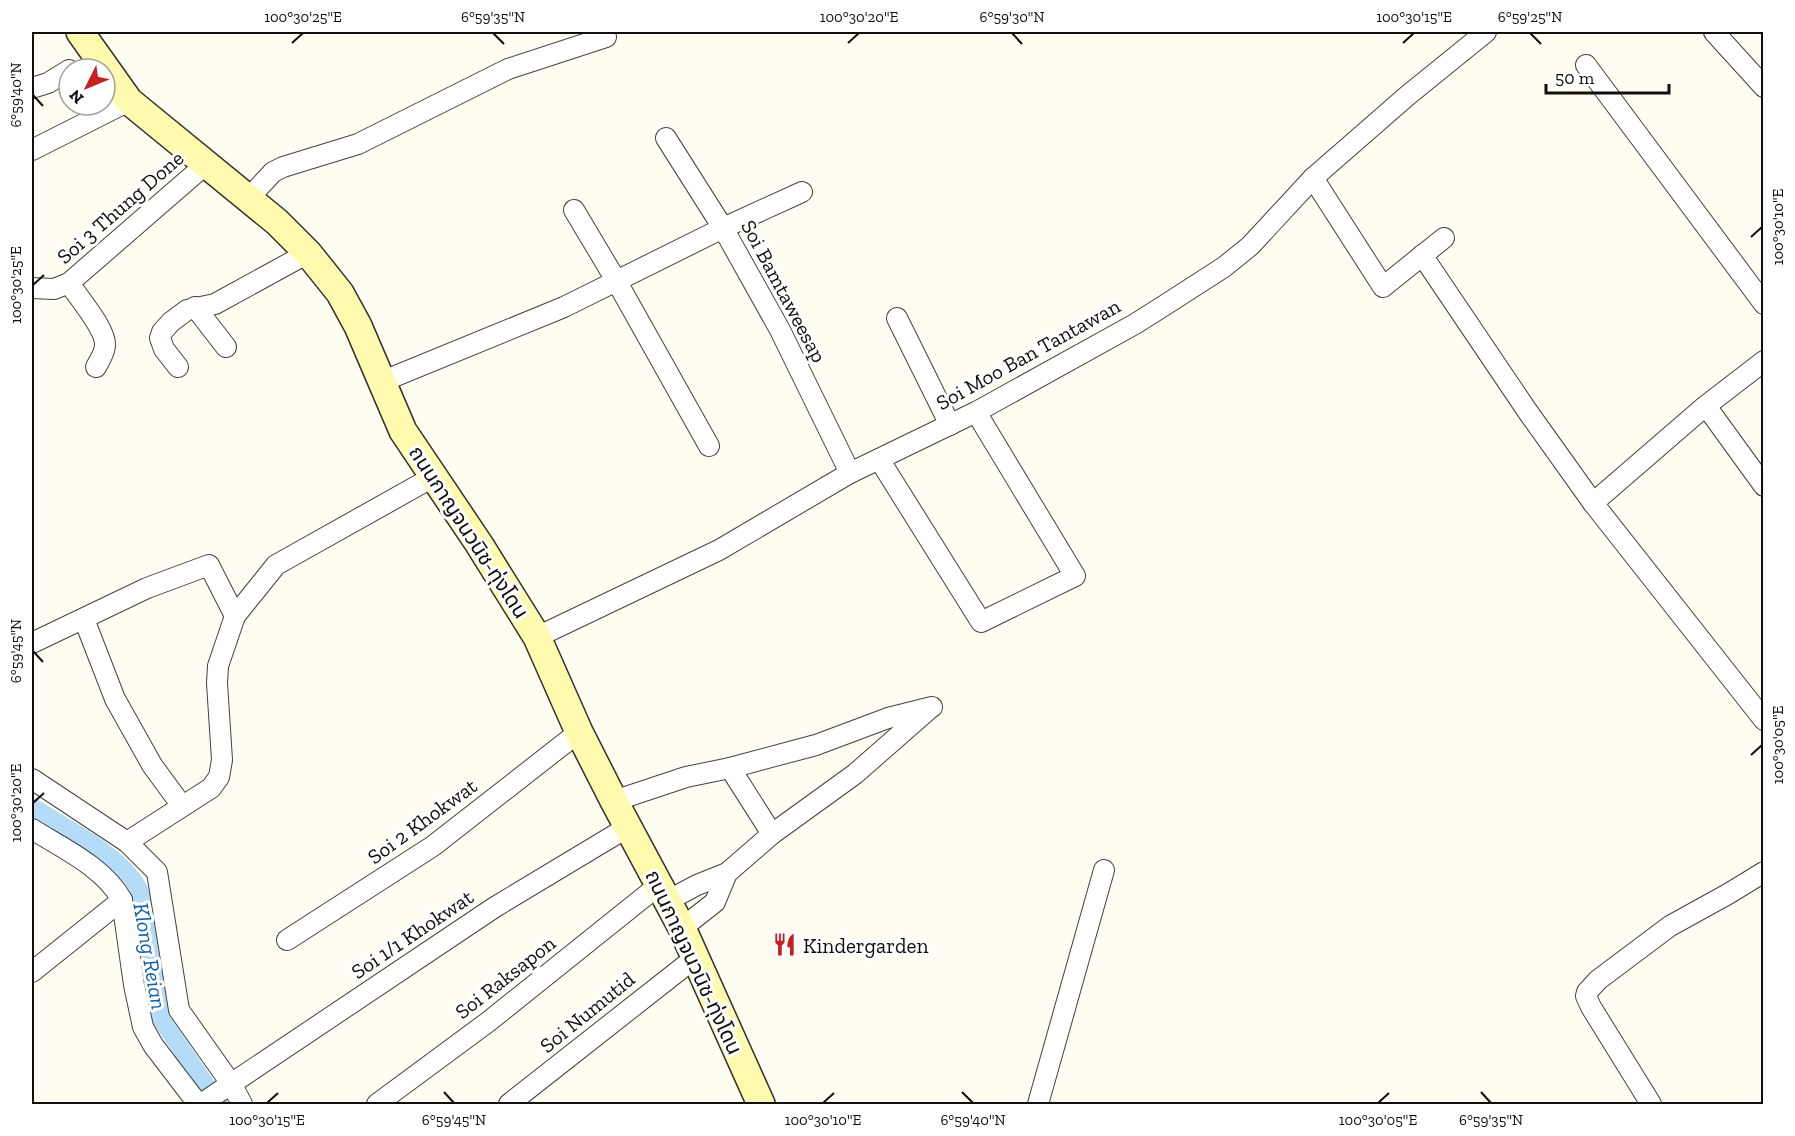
<svg xmlns="http://www.w3.org/2000/svg" width="1795" height="1136" viewBox="0 0 1795 1136" font-family="'Zilla Slab','Noto Sans Thai',serif">
  <style>
    .lines { fill: none; stroke-linecap: round; stroke-linejoin: round }
    .canal { stroke: #b4dcf9; stroke-width: 18 }
    .street-casing { stroke: #424242; stroke-width: 22 }
    .secondary-casing { stroke: #313131; stroke-width: 30 }
    .street { stroke: #fff; stroke-width: 20 }
    .secondary { stroke: #fffaad; stroke-width: 27 }
    .ticks { fill: none; stroke: #0f0f0f; stroke-width: 2 }
    .labels { text-anchor: middle; dominant-baseline: central; stroke-width: 6; stroke-linejoin: round; paint-order: stroke }
    .street-label { font-size: 21px; fill: #0f0f0f; stroke: #fff }
    .poi-label { font-size: 21px; fill: #0f0f0f; stroke: #fff; text-anchor: start }
    .water-label { font-size: 22px; font-style: italic; fill: #1260a8; stroke: #fff }
    .neatline { fill: none; stroke: #0f0f0f; stroke-width: 2 }
    .ticks-label { font-size: 15px; text-anchor: middle; fill: #0f0f0f }
  </style>
  <rect width="100%" height="100%" fill="#fffdf2"/>
  <g class="lines">
    <path class="canal" d="M 32,807 C 64,827 127,858 141,894 L 161,1019 L 219,1104"/>
    <defs>
      <g id="street">
        <polyline points="1714,32 1764,87"/>
        <polyline points="1586,65 1764,304"/>
        <polyline points="32,88 48,83 69,70"/>
        <polyline points="666,138 723,228 780,330 850,473"/>
        <polyline points="32,150 129,101"/>
        <polyline points="1313,178 1383,287 1444,238"/>
        <polyline points="248,199 273,172 283,167 358,144 508,69 606,37"/>
        <polyline points="574,210 617,282 709,446"/>
        <polyline points="1422,255 1528,412 1593,503 1764,720"/>
        <path d="M 69,283 C 78,297 106,329 105,345 C 105,353 99,361 96,367"/>
        <polyline points="32,288 54,289 69,283 205,165"/>
        <polyline points="195,307 226,347"/>
        <polyline points="897,318 950,425"/>
        <polyline points="178,367 164,349 160,338 162,332 171,322 187,310 215,304 308,253"/>
        <polyline points="381,382 564,307 723,228 802,192"/>
        <polyline points="1706,406 1764,486"/>
        <polyline points="879,459 981,622 1075,576 976,412"/>
        <polyline points="1593,503 1703,408 1764,361"/>
        <polyline points="84,619 115,699 152,765 182,806"/>
        <polyline points="537,637 719,550 850,473 976,412 1135,324 1165,305 1224,267 1250,246 1313,178 1407,96 1486,32"/>
        <polyline points="32,643 147,588 209,565 235,616"/>
        <polyline points="32,779 127,842 157,872 179,1010 232,1085 242,1104"/>
        <polyline points="614,801 686,777 730,768 816,745 888,718 932,707"/>
        <path d="M 32,829 C 62,848 104,867 122,900 L 134,985 L 143,1027 L 153,1045 L 198,1104"/>
        <polyline points="772,834 855,774 928,710"/>
        <polyline points="127,842 211,788 219,777 222,760 217,683 218,666 235,616 276,565 433,477"/>
        <polyline points="667,901 697,885 727,873 772,834 730,768"/>
        <polyline points="682,928 715,902 727,873"/>
        <polyline points="287,940 433,846 579,732"/>
        <polyline points="32,972 122,900"/>
        <polyline points="201,1104 495,907 628,827"/>
        <polyline points="377,1104 488,1022 659,885"/>
        <polyline points="509,1104 696,957"/>
        <polyline points="1038,1104 1104,870"/>
        <polyline points="1651,1104 1591,1007 1586,996 1587,992 1598,980 1670,926 1728,894 1764,872"/>
      </g>
      <polyline id="secondary" points="80,32 129,101 277,222 308,253 340,293 358,326 403,431 479,544 537,637 579,732 614,801 682,928 761,1104"/>
    </defs>
    <use href="#street" class="street-casing"/>
    <use href="#secondary" class="secondary-casing"/>
    <use href="#street" class="street"/>
    <use href="#secondary" class="secondary"/>
  </g>
  <path class="ticks" d="M 493,33 L 504,44M 1012,33 L 1022,44M 1530,33 L 1541,44M 292,43 L 303,33M 848,43 L 859,33M 1403,43 L 1414,33M 33,95 L 43,106M 1751,237 L 1762,227M 33,285 L 44,275M 33,651 L 43,662M 1751,755 L 1762,745M 33,803 L 44,793M 444,1092 L 454,1103M 962,1092 L 973,1103M 1481,1092 L 1491,1103M 267,1103 L 278,1093M 823,1103 L 834,1093M 1378,1103 L 1389,1093"/>
  <defs>
    <symbol id="restaurant-bare" viewBox="-9 -9 18 18"><path d="M-5-6h1v4h1v-4h1v4h1v-4h1v5L-1.5 .5V6h-2V.5L-5-1ZM5-6V6H3V1.5H1.5Q1.5-4 5-6Z" fill="#c72020" stroke="#fff" stroke-width="2.5" paint-order="stroke"/></symbol>
  </defs>
  <g fill-rule="evenodd">
    <use href="#restaurant-bare" x="768" y="928" width="33" height="33"/>
  </g>
  <g class="labels">
    <g class="street-label">
      <text transform="translate(120 207) rotate(-41)">Soi 3 Thung Done</text>
      <text transform="translate(784 291) rotate(62)">Soi Bamtaweesap</text>
      <text transform="translate(1028 354) rotate(-29)">Soi Moo Ban Tantawan</text>
      <text transform="translate(469 532) rotate(57)">ถนนกาญจนวนิช-ทุ่งโดน</text>
      <text transform="translate(422 821) rotate(-36)">Soi 2 Khokwat</text>
      <text transform="translate(412 934) rotate(-34)">Soi 1/1 Khokwat</text>
      <text transform="translate(694 962) rotate(65)">ถนนกาญจนวนิช-ทุ่งโดน</text>
      <text transform="translate(505 977) rotate(-38)">Soi Raksapon</text>
      <text transform="translate(587 1012) rotate(-39)">Soi Numutid</text>
    </g>
    <g class="poi-label">
      <text x="803" y="945">Kindergarden</text>
    </g>
    <g class="water-label">
      <text transform="translate(150 956) rotate(80)">Klong Reian</text>
    </g>
  </g>
  <rect width="1795" height="1136" fill="none" stroke="#ffffff" stroke-width="66"/>
  <g transform="translate(87 87) rotate(227)"><circle r="28" fill="#ffffff" stroke="#9f9f9f" stroke-width="1.5"/>
  <path d="M0-4.5L10 22L0 15L-10 22Z" fill="#c72020"/>
  <text y="-9" font-size="16" font-weight="bold" text-anchor="middle" fill="#0f0f0f">N</text>
  </g>
  <path d="M1546 84v9h123v-9" fill="none" stroke="#0f0f0f" stroke-width="3"/>
  <text x="1555" y="84" font-size="18" fill="#0f0f0f" stroke="#ffffff" stroke-width="4.5" paint-order="stroke">50 m</text>
  <rect x="33" y="33" width="1729" height="1070" class="neatline"/>
  <g class="ticks-label">
    <text x="303" y="22">100°30'25"E</text>
    <text x="493" y="22">6°59'35"N</text>
    <text x="859" y="22">100°30'20"E</text>
    <text x="1012" y="22">6°59'30"N</text>
    <text x="1414" y="22">100°30'15"E</text>
    <text x="1530" y="22">6°59'25"N</text>
    <text transform="translate(16 95) rotate(-90)" y="5">6°59'40"N</text>
    <text transform="translate(1778 227) rotate(-90)" y="5">100°30'10"E</text>
    <text transform="translate(16 285) rotate(-90)" y="5">100°30'25"E</text>
    <text transform="translate(16 651) rotate(-90)" y="5">6°59'45"N</text>
    <text transform="translate(1778 745) rotate(-90)" y="5">100°30'05"E</text>
    <text transform="translate(16 803) rotate(-90)" y="5">100°30'20"E</text>
    <text x="267" y="1125">100°30'15"E</text>
    <text x="454" y="1125">6°59'45"N</text>
    <text x="823" y="1125">100°30'10"E</text>
    <text x="973" y="1125">6°59'40"N</text>
    <text x="1378" y="1125">100°30'05"E</text>
    <text x="1491" y="1125">6°59'35"N</text>
  </g>
</svg>
